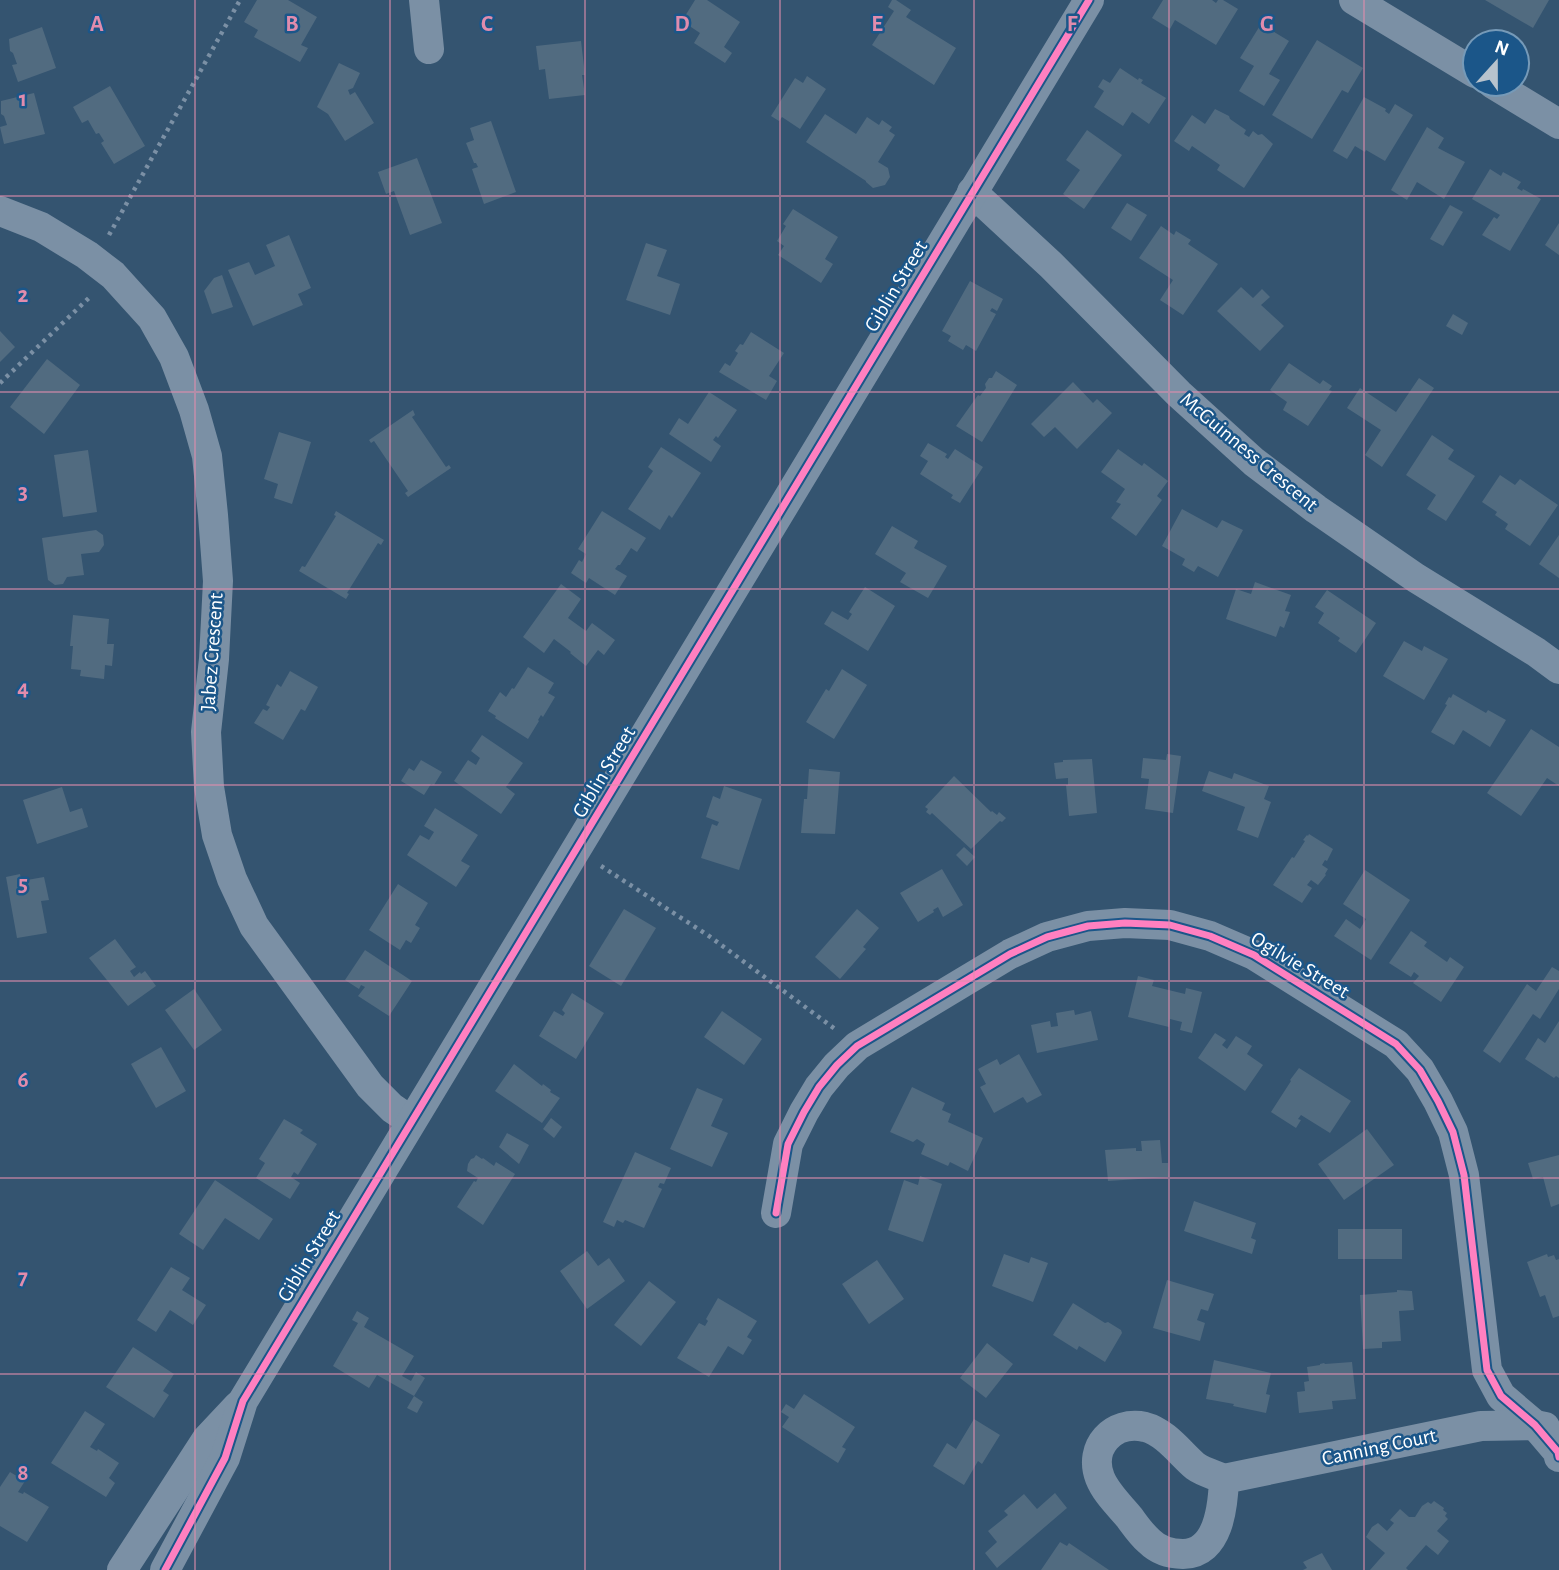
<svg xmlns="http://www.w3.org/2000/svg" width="1559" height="1570" viewBox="0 0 1559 1570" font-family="'Alegreya Sans',sans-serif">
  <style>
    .building { fill: #516b80 }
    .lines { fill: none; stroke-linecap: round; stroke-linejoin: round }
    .path { stroke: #7b90a5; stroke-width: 4.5; stroke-dasharray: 3.5 5; stroke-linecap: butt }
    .minor { stroke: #7b90a5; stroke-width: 30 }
    .cycleway-casing { stroke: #1b5689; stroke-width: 11 }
    .cycleway { stroke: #ff80c0; stroke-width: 7 }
    .grid { fill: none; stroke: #e08cad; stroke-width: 2; stroke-opacity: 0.55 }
    .labels { text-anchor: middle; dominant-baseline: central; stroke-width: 5; stroke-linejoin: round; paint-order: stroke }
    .street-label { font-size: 21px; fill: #fff; stroke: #1b5689 }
    .grid-label { font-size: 23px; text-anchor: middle; font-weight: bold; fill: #e08cad; stroke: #1b5689; stroke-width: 5; stroke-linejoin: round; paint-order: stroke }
  </style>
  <rect width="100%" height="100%" fill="#345470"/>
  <g class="building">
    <polygon points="257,0 288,0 317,17 301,45 308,48 300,62 254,37 258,30 244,22"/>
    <polygon points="695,0 707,0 740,22 724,47 732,53 725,63 694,43 700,33 682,21"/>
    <polygon points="892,0 896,0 911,10 906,17 956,48 934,85 872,45 894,11 888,7"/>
    <polygon points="1163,0 1212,0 1216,3 1218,0 1223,0 1238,9 1216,45 1175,20 1170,29 1152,18"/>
    <polygon points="1485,0 1549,0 1533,28"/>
    <polygon points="1261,24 1289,41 1269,74 1280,80 1264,106 1239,91 1254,66 1240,58"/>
    <polygon points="42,27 56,68 18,82 12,65 17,64 13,53 10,51 9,39"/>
    <polygon points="1317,40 1363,68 1348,93 1342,90 1312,139 1272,115"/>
    <polygon points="581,41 585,75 582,75 585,95 549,99 545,69 539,70 536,46"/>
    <polygon points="339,63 360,73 353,88 348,90 350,95 355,92 374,123 345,141 328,114 317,107"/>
    <polygon points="1120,68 1138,80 1139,78 1143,80 1141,83 1166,98 1149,124 1132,112 1123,126 1094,107 1104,91 1098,87 1103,79 1110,83"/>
    <polygon points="807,76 826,89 800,129 782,117 779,121 771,116 795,78 803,83"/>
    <polygon points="110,86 145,146 114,164 101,143 104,141 99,133 96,134 88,120 82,123 73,107"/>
    <polygon points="34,93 45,134 4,144 0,127 7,125 4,116 1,114 1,101"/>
    <polygon points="1364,97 1386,109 1385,111 1389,114 1395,104 1413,115 1385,161 1366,150 1365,152 1355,146 1347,159 1333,151"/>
    <polygon points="1215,109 1229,116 1230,119 1246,130 1244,134 1249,137 1253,131 1258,135 1262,134 1273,144 1244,188 1217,170 1220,165 1192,146 1189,151 1174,141 1192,115 1205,124"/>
    <polygon points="825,114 856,134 867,117 879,125 882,120 892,127 889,131 895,135 878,162 888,168 890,177 885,185 873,188 866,182 866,181 806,142"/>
    <polygon points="491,121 516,192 484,204 472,169 478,167 476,163 474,163 466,143 474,140 470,128"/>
    <polygon points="1427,127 1444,138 1438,148 1465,162 1444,199 1417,182 1407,200 1391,190"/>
    <polygon points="1087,130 1122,155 1084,209 1063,194 1080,170 1066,160"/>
    <polygon points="417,158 442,223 410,235 394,191 386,194 378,172"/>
    <polygon points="1490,169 1501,176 1503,172 1521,182 1517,188 1522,191 1523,189 1541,199 1510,251 1482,235 1494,217 1497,219 1500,215 1472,199"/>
    <polygon points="1127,203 1147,215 1131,241 1111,228"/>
    <polygon points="1450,205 1463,212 1443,246 1430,239"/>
    <polygon points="793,209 838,237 825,259 833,264 821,283 778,255 784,246 777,241 786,226 783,224"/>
    <polygon points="1559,223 1559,255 1545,245"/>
    <polygon points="1161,226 1174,235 1176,231 1191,240 1188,244 1218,264 1183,315 1160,300 1173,280 1139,258"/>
    <polygon points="289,235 311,288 298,294 303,305 253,326 228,270 249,262 255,275 275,266 266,245"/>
    <polygon points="646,243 667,250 657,276 680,284 670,315 626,300"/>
    <polygon points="222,275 233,307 212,314 204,291 214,278"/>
    <polygon points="970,281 1003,299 997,311 992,308 990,311 996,314 976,351 966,345 963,350 948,341 951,336 942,331"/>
    <polygon points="1241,287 1253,298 1262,289 1270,297 1261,305 1284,326 1260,351 1217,311"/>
    <polygon points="1453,314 1468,323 1462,335 1446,326"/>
    <polygon points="0,331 15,347 0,362"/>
    <polygon points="751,332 784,353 769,376 777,381 766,400 719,372 725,363 730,366 738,353 735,351 740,344 743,345"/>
    <polygon points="47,359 80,385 44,434 10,407"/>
    <polygon points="1289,363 1320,384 1323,380 1332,386 1329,390 1332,391 1308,426 1283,410 1287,402 1270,390"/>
    <polygon points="996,371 1017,385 982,442 956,426 978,395 980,396 986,388 985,384 989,378 992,378"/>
    <polygon points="1419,378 1434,388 1382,467 1365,455 1381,430 1347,408 1360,388 1396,412"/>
    <polygon points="1073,382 1093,403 1097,399 1112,413 1077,449 1055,427 1044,437 1031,424"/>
    <polygon points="709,392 737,410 718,438 716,436 713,440 721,446 711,462 669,434 679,418 688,424"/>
    <polygon points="413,410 415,415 412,417 446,467 449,465 451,468 408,497 405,493 408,491 374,441 371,443 369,440"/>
    <polygon points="279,432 311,442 292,504 274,498 278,484 264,479"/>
    <polygon points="1432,435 1454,450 1448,459 1475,476 1446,521 1427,509 1436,495 1406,475"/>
    <polygon points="928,443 947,454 945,457 948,459 955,449 983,467 960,503 951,498 953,495 920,474 928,461 920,456"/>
    <polygon points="661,447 701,473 672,518 669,515 660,530 628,509 653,471 648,467"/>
    <polygon points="1118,449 1142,466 1144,463 1168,481 1157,496 1162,500 1136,536 1111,518 1121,504 1116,502 1125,489 1101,472"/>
    <polygon points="88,450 97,512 63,517 54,455"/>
    <polygon points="1500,475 1515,485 1520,479 1558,505 1530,546 1505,529 1508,524 1495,515 1497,512 1482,502"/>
    <polygon points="1182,509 1217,528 1222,520 1243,530 1218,577 1198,566 1194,572 1182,565 1185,559 1162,546"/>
    <polygon points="336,511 384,540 381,545 378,543 347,593 349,594 346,599 299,571 302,566 305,567 336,516 334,515"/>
    <polygon points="602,511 646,538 637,552 631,548 620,565 618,565 615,569 627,576 615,595 589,578 586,583 571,573 579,560 582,562 586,554 578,549"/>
    <polygon points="892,526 918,541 914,548 947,566 928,598 900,582 906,573 875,554"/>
    <polygon points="96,530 103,535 104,545 99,552 81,554 84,575 67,577 63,584 55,585 48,580 42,538"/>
    <polygon points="1559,535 1559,578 1539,564"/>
    <polygon points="1255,582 1291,595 1285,611 1290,612 1284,628 1280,626 1276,637 1226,619 1236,589 1251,594"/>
    <polygon points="561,584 581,599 568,618 586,631 592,623 615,640 604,655 598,650 586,666 570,653 571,652 554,639 544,653 523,637"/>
    <polygon points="865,587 895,606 868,651 824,624 832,611 848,620 852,614 849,612"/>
    <polygon points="1327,590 1376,623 1356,653 1338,641 1340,638 1318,623 1324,613 1315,607"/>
    <polygon points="73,615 109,619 107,644 114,644 112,666 105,665 104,679 80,676 81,670 71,669 73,646 70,646"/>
    <polygon points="1404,641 1422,651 1424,646 1448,659 1424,700 1383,676"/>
    <polygon points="528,667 554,683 548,693 555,697 543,717 541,715 538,720 539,721 528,739 495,718 496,716 488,711 500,692 506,697 512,688 514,689"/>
    <polygon points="842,669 867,685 834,739 806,722 826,689 829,691"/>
    <polygon points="290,671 318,687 305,711 301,709 283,740 254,723 263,709 267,711 270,707 266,705 277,684 281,687"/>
    <polygon points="1453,694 1486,713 1488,710 1506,720 1490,747 1463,730 1454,745 1431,732 1447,705 1445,704 1449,697 1451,698"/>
    <polygon points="1531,729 1559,747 1559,786 1547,778 1521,816 1487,793"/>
    <polygon points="482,735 523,763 506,787 515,794 501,814 454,781 468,760 476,765 480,758 471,751"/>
    <polygon points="1167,754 1181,756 1173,813 1145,809 1149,779 1141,778 1143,758 1166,760"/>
    <polygon points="1092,759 1097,813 1069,816 1066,785 1068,785 1068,778 1056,779 1054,763 1063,762 1063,760"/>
    <polygon points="421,760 442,772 434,785 431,784 424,795 401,781 409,768 414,771"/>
    <polygon points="809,769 840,772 835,834 801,833 804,799 807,799"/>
    <polygon points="1209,771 1232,779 1234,773 1269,786 1264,799 1271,802 1258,838 1237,830 1245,807 1202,791"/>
    <polygon points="954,776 991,812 992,811 997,815 999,812 1006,818 1002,822 1000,821 971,849 932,813 930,815 926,812 928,809 925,807"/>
    <polygon points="724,786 762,799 739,870 701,858 712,824 717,826 719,822 706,817 713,796 720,799"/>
    <polygon points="62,787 70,812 82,808 88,827 37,844 23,800"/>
    <polygon points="435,808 478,835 461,861 470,866 456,887 407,855 420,835 429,840 434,832 424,826"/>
    <polygon points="1309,834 1333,849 1327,861 1325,860 1322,865 1328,869 1325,874 1326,875 1318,885 1311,880 1307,885 1312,888 1302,903 1273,885 1292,857 1294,858 1305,841 1303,840 1307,835 1308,836"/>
    <polygon points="964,847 975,857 967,866 956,855"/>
    <polygon points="942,869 963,905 943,917 938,907 933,910 934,912 918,922 900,893"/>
    <polygon points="1365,870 1410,900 1371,960 1334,936 1346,919 1360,929 1366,919 1343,904"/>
    <polygon points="20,874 22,885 27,884 27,880 44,877 49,900 41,901 47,933 17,938 6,877"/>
    <polygon points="398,884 428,903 415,925 420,928 411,943 406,940 400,950 369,930"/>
    <polygon points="624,909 656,928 621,986 589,966"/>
    <polygon points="857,909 879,928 863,947 866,949 840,979 815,957"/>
    <polygon points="1411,931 1427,942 1424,946 1447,962 1450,957 1464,967 1441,1002 1413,983 1419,976 1414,972 1411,977 1389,963"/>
    <polygon points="115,939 136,967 130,971 134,977 140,972 141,974 145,971 156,986 128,1006 89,958"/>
    <polygon points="365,950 412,981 389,1016 358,996 365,987 361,985 359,989 345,980"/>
    <polygon points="1552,967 1559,971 1559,989 1540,1019 1533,1014 1500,1063 1483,1051 1527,984 1536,991"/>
    <polygon points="1138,976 1154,980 1152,986 1185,994 1186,988 1202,992 1192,1033 1180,1030 1182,1022 1170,1019 1169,1027 1128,1017"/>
    <polygon points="194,989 222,1030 194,1050 165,1010"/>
    <polygon points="572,993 604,1013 576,1059 539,1036 554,1011 563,1016 565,1013 562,1010"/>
    <polygon points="1074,1010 1075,1015 1091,1011 1098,1040 1037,1053 1031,1025 1050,1021 1051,1027 1058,1026 1056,1013"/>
    <polygon points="722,1011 762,1039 744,1065 704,1037"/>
    <polygon points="1559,1021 1559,1078 1556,1076 1554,1078 1525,1059 1538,1038 1545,1043"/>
    <polygon points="1215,1033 1226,1040 1222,1045 1227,1049 1236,1036 1252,1046 1247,1054 1263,1065 1245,1091 1198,1058"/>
    <polygon points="161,1047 186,1091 156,1108 131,1064"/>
    <polygon points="1019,1054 1042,1095 1027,1103 1023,1097 994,1113 980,1087 986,1084 978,1069 997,1059 1000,1065"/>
    <polygon points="514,1064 542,1086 543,1084 551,1090 550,1092 560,1098 542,1123 495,1091"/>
    <polygon points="1299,1068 1351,1101 1330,1133 1301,1115 1298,1119 1301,1120 1296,1128 1271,1112 1291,1081 1290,1080"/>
    <polygon points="912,1087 945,1103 942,1110 951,1114 948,1122 983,1138 968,1171 950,1162 948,1166 921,1154 925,1144 917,1139 913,1142 890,1132"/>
    <polygon points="697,1088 723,1099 711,1126 728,1133 712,1167 670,1149"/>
    <polygon points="551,1118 562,1127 554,1138 543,1129"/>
    <polygon points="284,1119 303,1130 300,1133 317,1144 298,1175 294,1172 291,1177 300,1183 290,1199 256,1178 265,1163 259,1159"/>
    <polygon points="1367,1129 1394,1165 1344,1200 1318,1164"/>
    <polygon points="507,1133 529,1145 519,1164 499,1147"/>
    <polygon points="1160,1140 1162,1163 1168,1163 1169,1177 1108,1181 1105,1150 1136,1148 1136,1151 1142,1151 1141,1141"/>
    <polygon points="635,1152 671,1168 664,1184 660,1183 658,1187 662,1189 644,1228 625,1220 623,1223 617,1220 614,1227 603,1222"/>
    <polygon points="476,1155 482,1159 483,1158 494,1166 496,1162 515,1174 483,1225 457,1207 474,1181 476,1182 478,1178 467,1171 468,1164 471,1159 474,1158"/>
    <polygon points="1559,1155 1559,1204 1551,1207 1543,1177 1533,1179 1528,1163"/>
    <polygon points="920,1176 942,1184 923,1242 888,1230 904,1180 918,1185"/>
    <polygon points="215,1180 273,1219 259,1240 225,1218 203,1250 179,1234"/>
    <polygon points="1194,1201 1256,1223 1251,1238 1256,1240 1252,1254 1184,1231"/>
    <rect x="1338" y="1229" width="64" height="30"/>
    <polygon points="587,1251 598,1266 609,1258 625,1281 587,1309 560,1271"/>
    <polygon points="1004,1254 1029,1263 1031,1257 1048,1263 1033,1302 992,1286"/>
    <polygon points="1547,1254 1548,1257 1554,1255 1556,1260 1559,1259 1559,1316 1553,1318 1545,1295 1540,1297 1527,1262"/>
    <polygon points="877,1260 904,1299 869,1324 842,1284"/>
    <polygon points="171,1267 190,1278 182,1290 206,1305 193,1325 170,1310 156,1332 137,1320"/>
    <polygon points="1167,1280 1214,1294 1208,1311 1201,1309 1197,1320 1205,1323 1200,1341 1153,1328"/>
    <polygon points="649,1281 676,1302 641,1346 614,1325"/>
    <polygon points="1397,1290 1412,1291 1414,1310 1399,1311 1401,1341 1382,1342 1382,1348 1363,1349 1360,1295 1397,1292"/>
    <polygon points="718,1298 757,1321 747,1337 752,1340 743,1355 728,1346 709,1377 677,1358 699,1323 705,1326 708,1321 706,1319"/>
    <polygon points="1073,1303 1105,1323 1108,1322 1121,1330 1122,1333 1105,1362 1079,1346 1077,1350 1053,1335"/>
    <polygon points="357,1311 369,1318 364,1327 414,1356 402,1376 411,1381 416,1372 425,1378 414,1396 423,1402 417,1413 407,1408 414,1396 377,1375 369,1388 333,1366 358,1323 352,1320"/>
    <polygon points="987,1343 1013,1364 986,1398 960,1378"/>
    <polygon points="133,1347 174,1374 163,1391 169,1395 154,1418 106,1387"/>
    <polygon points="1214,1360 1271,1373 1266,1394 1270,1395 1266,1413 1233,1406 1234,1404 1206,1399"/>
    <polygon points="1352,1362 1356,1399 1332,1401 1333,1409 1299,1413 1297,1392 1305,1391 1304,1382 1309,1381 1307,1367 1320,1365 1320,1364 1324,1363 1325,1364"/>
    <polygon points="804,1394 855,1427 842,1447 846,1449 838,1463 782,1427 789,1417 781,1412 786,1404 794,1409"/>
    <polygon points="85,1411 105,1424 90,1447 97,1451 98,1449 119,1463 109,1478 115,1483 106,1497 51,1463"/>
    <polygon points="974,1419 1000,1435 982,1464 978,1461 964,1485 933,1466 947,1443 956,1449"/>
    <polygon points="10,1472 25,1481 18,1492 23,1494 24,1492 49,1507 27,1542 0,1526 0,1487"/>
    <polygon points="1055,1493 1067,1508 997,1568 985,1553 997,1542 988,1531 1008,1515 1004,1511 1024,1494 1037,1509"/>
    <polygon points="1434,1501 1444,1508 1443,1510 1447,1513 1445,1516 1448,1519 1437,1531 1449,1541 1438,1555 1426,1545 1406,1568 1408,1570 1370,1570 1385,1553 1366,1537 1372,1527 1378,1523 1387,1531 1394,1523 1390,1520 1400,1509 1409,1517 1415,1517 1422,1506 1428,1502 1431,1504"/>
    <polygon points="1060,1542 1067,1546 1069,1543 1109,1570 1041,1570"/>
    <polygon points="1322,1553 1332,1570 1303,1570 1307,1568 1303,1562"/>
  </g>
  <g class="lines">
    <g class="path">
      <polyline points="109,235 240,0"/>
      <polyline points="0,383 92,295"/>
      <polyline points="601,866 709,936 835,1029"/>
    </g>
    <g class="minor">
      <polyline points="424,0 429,49"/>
      <polyline points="1354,0 1475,73"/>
      <polyline points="1493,84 1559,124"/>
      <polyline points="972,192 1051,265 1179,394 1254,462 1316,509 1416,578 1536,652 1559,669"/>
      <polyline points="0,211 41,227 87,255 113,275 152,318 174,357 194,410 207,456 213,515 218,581 214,659 206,732 209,787 217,835 232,879 254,926 370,1086 392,1108 411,1121"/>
      <polyline points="776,1213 788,1144 804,1112 819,1087 837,1065 857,1046 1010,954 1047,937 1088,926 1125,923 1170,925 1210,936 1254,955 1396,1044 1420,1070 1438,1101 1453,1132 1464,1175 1487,1370 1501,1396 1535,1425 1558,1452 1559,1457"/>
      <path d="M 1224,1479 C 1215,1475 1203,1472 1195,1466 C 1180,1453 1165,1432 1145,1427 C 1113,1420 1088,1447 1100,1478 C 1106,1493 1119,1505 1129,1517 C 1135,1525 1141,1534 1149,1541 C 1158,1550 1170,1554 1183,1554 C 1219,1554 1223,1506 1224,1479 L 1481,1426 L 1535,1425 L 1545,1427"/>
      <polyline points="122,1570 207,1439 238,1406"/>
      <polyline points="165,1570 225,1458 243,1401 1089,0"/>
    </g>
    <defs>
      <g id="cycleway">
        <polyline points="776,1213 788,1144 804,1112 819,1087 837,1065 857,1046 1010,954 1047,937 1088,926 1125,923 1170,925 1210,936 1254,955 1396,1044 1420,1070 1438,1101 1453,1132 1464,1175 1487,1370 1501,1396 1535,1425 1558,1452 1559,1457"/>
        <polyline points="165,1570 225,1458 243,1401 1089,0"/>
      </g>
    </defs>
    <use href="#cycleway" class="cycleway-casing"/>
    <use href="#cycleway" class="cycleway"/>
  </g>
  <path class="grid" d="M 195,0 L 195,1570M 390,0 L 390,1570M 585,0 L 585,1570M 780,0 L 780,1570M 974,0 L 974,1570M 1169,0 L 1169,1570M 1364,0 L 1364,1570M 0,196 L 1559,196M 0,392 L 1559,392M 0,589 L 1559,589M 0,785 L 1559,785M 0,981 L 1559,981M 0,1178 L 1559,1178M 0,1374 L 1559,1374"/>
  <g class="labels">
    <g class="street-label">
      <text transform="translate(896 286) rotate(-59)">Giblin Street</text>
      <text transform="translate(1249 452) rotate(40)">McGuinness Crescent</text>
      <text transform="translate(212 652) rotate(-86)">Jabez Crescent</text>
      <text transform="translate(604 772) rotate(-59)">Giblin Street</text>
      <text transform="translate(1300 965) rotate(31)">Ogilvie Street</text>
      <text transform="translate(309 1256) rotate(-59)">Giblin Street</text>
      <text transform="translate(1379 1447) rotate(-12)">Canning Court</text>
    </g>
  </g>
  <g class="grid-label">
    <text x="97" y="31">A</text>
    <text x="292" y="31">B</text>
    <text x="487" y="31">C</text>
    <text x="682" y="31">D</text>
    <text x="877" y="31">E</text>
    <text x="1072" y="31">F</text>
    <text x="1267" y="31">G</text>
    <text x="23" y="106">1</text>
    <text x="23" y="302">2</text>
    <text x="23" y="499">3</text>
    <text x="23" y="695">4</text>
    <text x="23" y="891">5</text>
    <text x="23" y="1087">6</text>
    <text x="23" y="1284">7</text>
    <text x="23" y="1480">8</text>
  </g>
  <g transform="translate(1496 63) rotate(21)"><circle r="33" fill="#1b5689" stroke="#769ab8" stroke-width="2"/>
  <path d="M0-5L12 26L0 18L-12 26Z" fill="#b8c3cd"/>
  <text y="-10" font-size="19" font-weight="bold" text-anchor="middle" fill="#ffffff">N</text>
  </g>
</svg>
